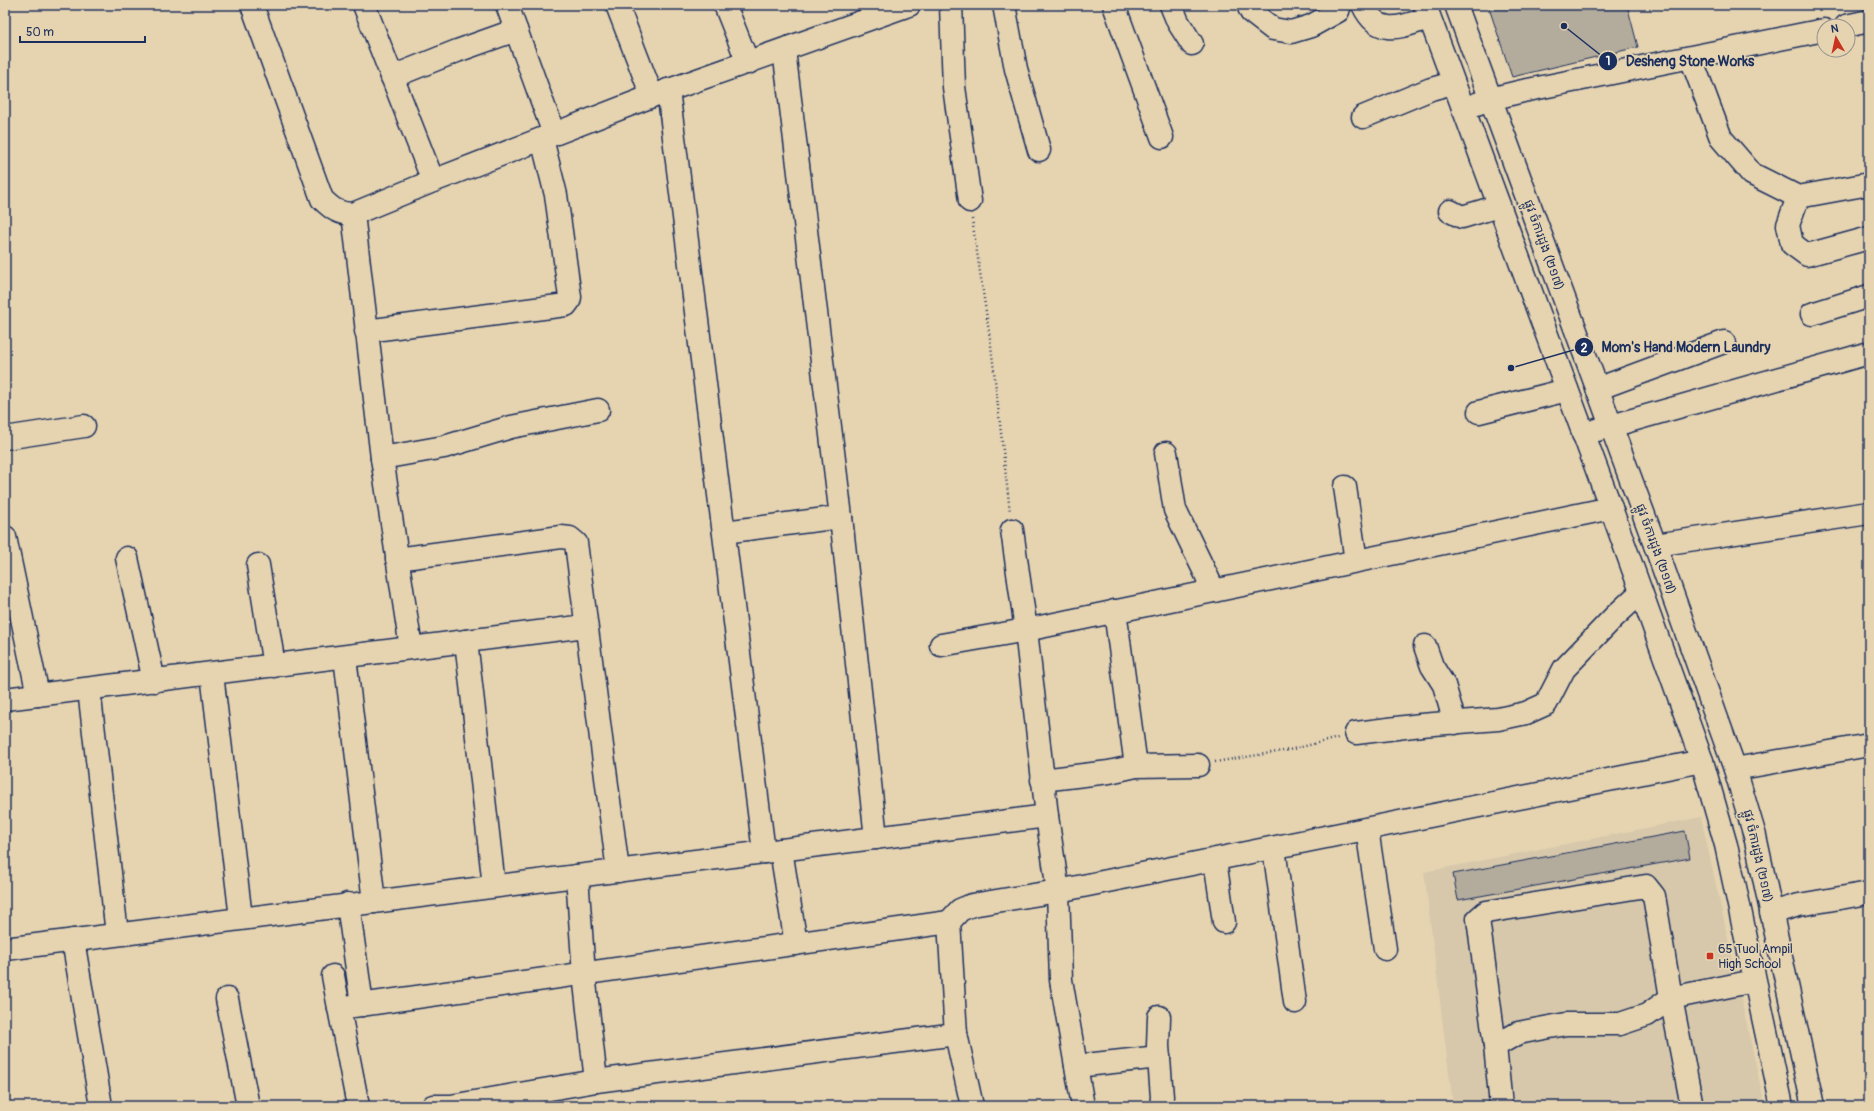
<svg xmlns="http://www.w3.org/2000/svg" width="1874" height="1111" viewBox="0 0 1874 1111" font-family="Pangolin,'Noto Sans Khmer',sans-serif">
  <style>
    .built { fill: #d7c8ab }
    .building { fill: #b3ab9c; stroke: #1b2f5e }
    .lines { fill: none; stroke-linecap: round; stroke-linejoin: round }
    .minor-casing { stroke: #1b2f5e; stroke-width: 25 }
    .major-casing { stroke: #1b2f5e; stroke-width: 25 }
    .path { stroke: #1b2f5e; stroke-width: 2.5; stroke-dasharray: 1 3; stroke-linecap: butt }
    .minor { stroke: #e6d4b1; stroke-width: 22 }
    .major { stroke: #e6d4b1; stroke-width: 22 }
    .poi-dot { fill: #c8321e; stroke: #e6d4b1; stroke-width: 1.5 }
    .labels { text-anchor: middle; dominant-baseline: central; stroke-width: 3.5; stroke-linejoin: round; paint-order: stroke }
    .street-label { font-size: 13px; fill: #1b2f5e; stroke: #e6d4b1 }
    .poi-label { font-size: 13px; fill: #1b2f5e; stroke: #e6d4b1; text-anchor: start }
    .leader { fill: none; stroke: #1b2f5e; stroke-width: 1.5 }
    .callout-dot { fill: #1b2f5e; stroke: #e6d4b1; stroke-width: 1.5 }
    .mark-label { font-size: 12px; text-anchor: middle; font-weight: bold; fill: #fff }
    .callout-label { font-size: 14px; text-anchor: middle; font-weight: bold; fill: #1b2f5e; stroke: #e6d4b1; stroke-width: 3.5; stroke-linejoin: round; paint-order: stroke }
  </style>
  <rect width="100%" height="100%" fill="#e6d4b1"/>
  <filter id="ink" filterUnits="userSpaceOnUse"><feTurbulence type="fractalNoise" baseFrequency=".025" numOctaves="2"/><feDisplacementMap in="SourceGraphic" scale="8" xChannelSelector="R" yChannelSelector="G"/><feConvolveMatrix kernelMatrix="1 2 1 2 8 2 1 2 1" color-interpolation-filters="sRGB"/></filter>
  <g filter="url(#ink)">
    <polygon class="built" points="1701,817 1765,1106 1453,1106 1424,872"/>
    <g class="building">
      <polygon points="1488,5 1627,5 1638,47 1512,77"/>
      <polygon points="1685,831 1690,858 1458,900 1453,874"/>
    </g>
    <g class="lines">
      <defs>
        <g id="minor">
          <path d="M 252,5 L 322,199 C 332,209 339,214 353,214 L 433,181 L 652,96 L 909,5"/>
          <polyline points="364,5 433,181"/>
          <polyline points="507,5 554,134"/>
          <polyline points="617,5 652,96"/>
          <polyline points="725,5 748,63"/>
          <polyline points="951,5 954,87 970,201"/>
          <polyline points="1004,5 1016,69 1039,150"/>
          <polyline points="1114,5 1162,137"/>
          <polyline points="1171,5 1178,22 1192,44"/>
          <polyline points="1248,5 1251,12 1273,29 1291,32 1311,26 1338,11 1340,5"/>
          <path d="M 1363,5 C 1379,39 1402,26 1429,18"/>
          <polyline points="1846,26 1869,21"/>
          <polyline points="784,50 841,517 876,838"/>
          <polyline points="1691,58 1721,138 1752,174 1798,197 1869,184"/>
          <polyline points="392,77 457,51 516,30"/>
          <polyline points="668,90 764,852"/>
          <polyline points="1463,109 1490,99 1523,91 1824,30"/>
          <polyline points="1363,117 1431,89 1453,83"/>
          <polyline points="1798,197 1788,225 1792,244 1807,255 1869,238"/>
          <polyline points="1450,211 1462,217 1499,206"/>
          <polyline points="353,214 382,458 411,648"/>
          <polyline points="1812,314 1869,296"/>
          <polyline points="366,331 566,305 569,301 570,297 556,195 542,139"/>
          <polyline points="1597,389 1724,342"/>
          <polyline points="1479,412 1567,390"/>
          <polyline points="1583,434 1869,353"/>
          <polyline points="5,438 84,426"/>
          <polyline points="1166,453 1175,510 1214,591"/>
          <polyline points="382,458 444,447 511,427 598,410"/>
          <polyline points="1345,487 1356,561"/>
          <polyline points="1012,530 1026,630 1047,816 1058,891 1061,980 1083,1106"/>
          <polyline points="724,532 841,517"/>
          <polyline points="5,537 38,695"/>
          <polyline points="1655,545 1869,513"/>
          <polyline points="127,558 154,681"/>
          <polyline points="397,559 561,537 570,538 576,543 618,871"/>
          <polyline points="258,565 274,666"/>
          <polyline points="1115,611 1136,766"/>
          <polyline points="466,641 494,886"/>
          <polyline points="941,645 1026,630 1611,508"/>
          <polyline points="1425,646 1432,666 1444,685 1455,723"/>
          <polyline points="345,657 374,902"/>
          <polyline points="212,674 241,918"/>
          <polyline points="89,689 117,934"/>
          <polyline points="5,699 586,626"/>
          <polyline points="1356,733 1421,725 1498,719 1526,713 1546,704 1564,669 1614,617 1641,592"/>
          <polyline points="1735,769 1869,745"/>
          <polyline points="1042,780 1109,772 1136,766 1198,765"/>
          <polyline points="1367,829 1385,949"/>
          <polyline points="1274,848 1295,1002"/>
          <polyline points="781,850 796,944"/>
          <polyline points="1215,860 1224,922"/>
          <polyline points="577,876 584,974 596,1081"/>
          <polyline points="348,904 362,1005"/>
          <polyline points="1771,913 1799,905 1869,893"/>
          <polyline points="73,940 101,1106"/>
          <polyline points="5,949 1047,816"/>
          <polyline points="333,976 339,1008"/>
          <polyline points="227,999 248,1106"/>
          <polyline points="1159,1017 1158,1046 1162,1097 1161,1106"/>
          <polyline points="1495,1046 1478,919 1486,912 1646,886 1654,896 1671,998 1692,1106"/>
          <polyline points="1076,1066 1159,1057"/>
          <polyline points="358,1106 339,1008 949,922"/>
          <polyline points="433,1106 451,1106 596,1081 956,1034"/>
          <polyline points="972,1106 956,1034 949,922 960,910 972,905 1058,891 1702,761"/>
          <polyline points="1501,1106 1495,1046 1518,1033 1566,1024 1620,1024 1647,1015 1671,998 1754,981"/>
        </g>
        <g id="major">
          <polyline points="1425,5 1611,508 1702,761 1726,845 1782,1106"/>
          <polyline points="1456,5 1655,545 1735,769 1755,836 1813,1106"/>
        </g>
      </defs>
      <use href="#minor" class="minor-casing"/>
      <use href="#major" class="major-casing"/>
      <g class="path">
        <polyline points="972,219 991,345 1010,512"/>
        <polyline points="1215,762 1289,750 1338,738"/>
      </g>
      <use href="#minor" class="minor"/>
      <use href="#major" class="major"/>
    </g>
  </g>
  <rect class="poi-dot" x="1706" y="952" width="8" height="8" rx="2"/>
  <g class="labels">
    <g class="street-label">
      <text transform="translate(1544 245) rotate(70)">ផ្លូវ ចំការដូង (២១៧)</text>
      <text transform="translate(1656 549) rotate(70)">ផ្លូវ ចំការដូង (២១៧)</text>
      <text transform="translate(1758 856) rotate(77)">ផ្លូវ ចំការដូង (២១៧)</text>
    </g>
    <g class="poi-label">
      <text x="1718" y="949">65 Tuol Ampil<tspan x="1718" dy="15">High School</tspan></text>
    </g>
  </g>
  <path class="leader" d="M1564 26L1608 61M1511 368L1584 347"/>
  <g class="callout-dot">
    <circle cx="1564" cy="26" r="4"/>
    <circle cx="1511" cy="368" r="4"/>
    <circle cx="1608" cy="61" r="10"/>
    <circle cx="1584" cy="347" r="10"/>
  </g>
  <g class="mark-label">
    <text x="1608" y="65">1</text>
    <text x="1584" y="352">2</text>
  </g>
  <g class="callout-label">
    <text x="1690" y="66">Desheng Stone Works</text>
    <text x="1686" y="352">Mom's Hand Modern Laundry</text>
  </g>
  <rect width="1874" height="1111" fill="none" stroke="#e6d4b1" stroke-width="20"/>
  <rect x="10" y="10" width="1854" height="1091" fill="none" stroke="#1b2f5e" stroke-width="1.5" filter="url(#ink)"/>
  <g transform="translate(1836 38) rotate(351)"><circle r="19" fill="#e6d4b1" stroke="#959290"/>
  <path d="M0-3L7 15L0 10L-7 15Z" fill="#c8321e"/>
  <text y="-6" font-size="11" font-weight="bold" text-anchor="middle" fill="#1b2f5e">N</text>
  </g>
  <path d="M20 36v6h125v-6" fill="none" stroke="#1b2f5e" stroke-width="2"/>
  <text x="26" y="36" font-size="12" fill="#1b2f5e" stroke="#e6d4b1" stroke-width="3" paint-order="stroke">50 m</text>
</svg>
